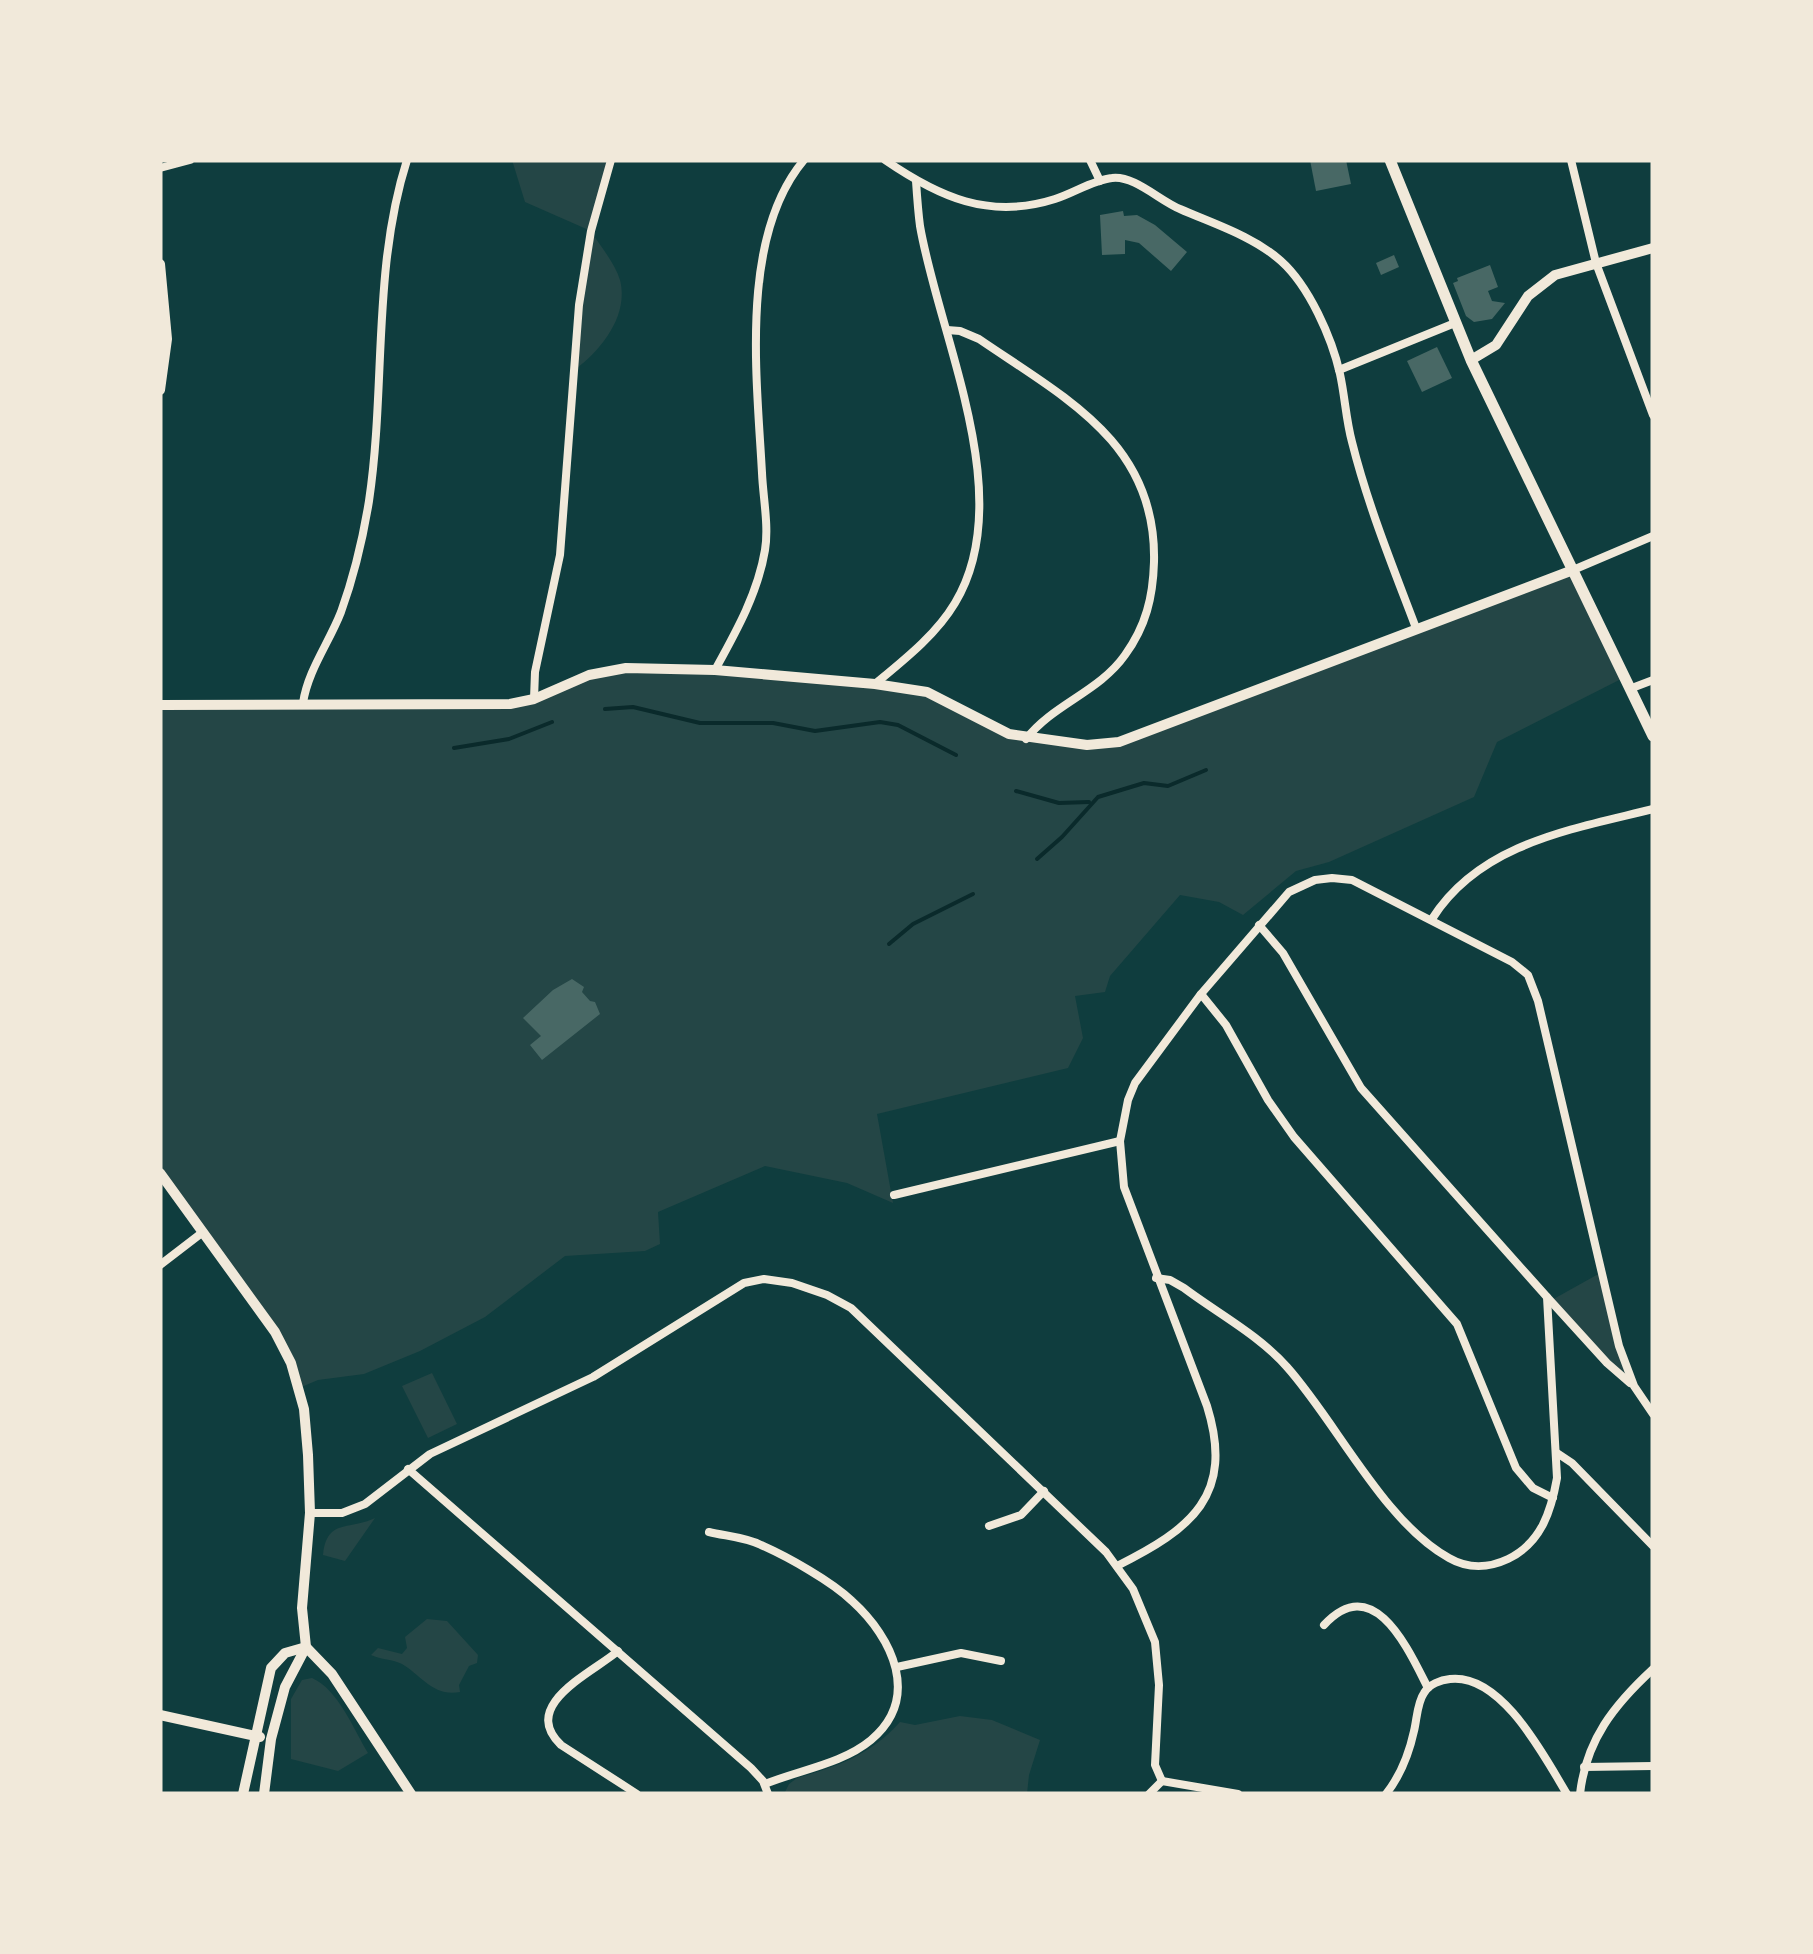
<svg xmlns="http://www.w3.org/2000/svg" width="1813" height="1954" viewBox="0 0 1813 1954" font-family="'Space Grotesk',sans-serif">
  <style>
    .green { fill: #244646 }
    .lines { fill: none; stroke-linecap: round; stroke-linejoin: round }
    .stream { stroke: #0a2a2b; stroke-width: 4 }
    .building { fill: #486865 }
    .minor { stroke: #f1e9da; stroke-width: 8 }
    .tertiary { stroke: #f1e9da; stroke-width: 10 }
    .secondary { stroke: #f1e9da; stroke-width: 11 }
  </style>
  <rect width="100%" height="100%" fill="#0f3d3e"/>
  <g class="green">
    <path d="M 512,160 L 611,160 L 591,231 C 600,246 615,263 620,280 C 629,315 602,349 576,369 L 591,231 L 525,202 Z"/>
    <polygon points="1573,570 1627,676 1497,742 1474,797 1329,862 1296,871 1243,915 1219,902 1180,895 1110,976 1105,992 1075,996 1083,1038 1068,1068 877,1114 893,1203 847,1183 765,1166 658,1212 660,1244 645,1251 565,1256 485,1317 420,1351 364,1374 318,1380 299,1388 291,1363 160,1173 160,705 510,704 626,668 715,670 927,692 1009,734 1119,742"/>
    <polygon points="1602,1272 1634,1386 1550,1301"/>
    <polygon points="432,1373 457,1424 428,1438 402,1386"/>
    <path d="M 375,1518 L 345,1561 L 323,1555 C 327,1518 348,1531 375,1518 Z"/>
    <path d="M 427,1619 L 447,1621 L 478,1655 L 477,1663 L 469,1666 L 459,1685 L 460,1692 C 433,1697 421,1675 402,1664 C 393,1659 381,1660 371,1655 L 378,1648 L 402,1654 L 407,1648 L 405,1637 Z"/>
    <path d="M 312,1678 C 338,1689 354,1730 368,1753 L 338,1771 L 291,1759 L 291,1699 L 302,1680 Z"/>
    <path d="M 960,1716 L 992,1720 L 1040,1740 L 1029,1775 L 1027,1794 L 784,1794 L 789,1784 L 797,1778 C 839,1766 870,1755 900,1722 L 915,1725 Z"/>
  </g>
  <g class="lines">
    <g class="stream">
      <polyline points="605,709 633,707 700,723 773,723 815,731 880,722 898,725 956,755"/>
      <polyline points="454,748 509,739 552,722"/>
      <polyline points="1016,791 1059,803 1089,802"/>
      <polyline points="1037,859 1062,837 1098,797 1144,783 1168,786 1206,770"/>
      <polyline points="889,944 913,924 973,894"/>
    </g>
  </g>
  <g class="building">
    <polygon points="1310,160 1346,160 1351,184 1316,191"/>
    <polygon points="1123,211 1124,216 1137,215 1155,225 1187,252 1171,271 1139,243 1125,240 1125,254 1102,255 1100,215"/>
    <polygon points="1394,255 1399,267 1381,275 1376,263"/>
    <polygon points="1490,265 1498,287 1488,291 1492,301 1505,303 1492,319 1474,322 1466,316 1453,283 1458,281 1457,278"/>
    <polygon points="1437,347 1452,378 1422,392 1407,361"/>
    <polygon points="572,979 584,987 582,992 590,1001 595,1002 600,1014 542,1060 530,1045 541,1036 523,1018 553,990"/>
  </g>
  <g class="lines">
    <g class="minor">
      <path d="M 885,160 C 939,197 989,220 1055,199 C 1074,193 1093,180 1112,178 C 1134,175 1160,201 1180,209 C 1214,224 1253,236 1281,261 C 1309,286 1332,338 1340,374 C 1345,397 1346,420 1352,442 C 1368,506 1393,567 1416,628"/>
      <polyline points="1090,160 1100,181"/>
      <polyline points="1571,160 1596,263 1653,415"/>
      <polyline points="160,168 190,160"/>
      <path d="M 947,330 L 960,331 L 979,339 C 1065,398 1157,443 1154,562 C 1153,597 1146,626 1125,655 C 1099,692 1053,704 1026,739"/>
      <polyline points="1339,370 1455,323"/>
      <polyline points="1573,570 1653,536"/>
      <path d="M 715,670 C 736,632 758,593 765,550 C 769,526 763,497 762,473 C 757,379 739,237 804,160"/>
      <path d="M 875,684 C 904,660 936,635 955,603 C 1019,497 939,337 920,226 C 918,211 917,196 916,181"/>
      <polyline points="1632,688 1653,680"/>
      <polyline points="534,699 535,672 560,555 579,305 591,231 611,160"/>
      <path d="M 303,703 C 308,670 329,643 341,612 C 354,576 363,538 369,501 C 386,387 372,270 407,160"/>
      <path d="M 1432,919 C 1480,843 1573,829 1653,809"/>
      <polyline points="1201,994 1226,1025 1268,1100 1294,1137 1457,1324 1516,1468 1533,1488 1553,1498"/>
      <polyline points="894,1195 1120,1141"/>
      <polyline points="160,1265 203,1232"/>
      <path d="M 1156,1278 L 1170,1280 L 1184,1288 C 1217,1313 1259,1335 1287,1367 C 1337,1423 1384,1522 1449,1558 C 1468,1569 1489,1568 1508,1559 C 1541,1543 1551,1512 1557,1478 L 1547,1297 L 1361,1088 L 1283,953 L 1259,925"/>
      <polyline points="1547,1297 1607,1363 1630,1383"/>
      <polyline points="1557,1453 1572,1463 1653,1546"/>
      <polyline points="408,1469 751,1768 763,1781 768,1794"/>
      <polyline points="310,1513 342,1513 365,1504 430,1454 593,1377 744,1283 764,1279 792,1283 827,1295 851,1308 1106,1552 1133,1589 1155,1642 1159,1685 1155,1765 1162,1781"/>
      <polyline points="989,1526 1021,1515 1044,1491"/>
      <path d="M 709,1532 C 725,1536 745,1537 761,1545 C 788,1557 831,1581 852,1601 C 893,1638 921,1698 871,1740 C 842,1764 799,1770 765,1784"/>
      <path d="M 1117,1566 C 1191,1529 1235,1496 1207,1406 L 1124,1187 L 1120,1141 L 1128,1100 L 1135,1083 L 1201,994 L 1289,892 L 1315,880 L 1332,878 L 1352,880 L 1512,962 L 1528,975 L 1538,1001 L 1619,1346 L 1634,1386 L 1653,1414"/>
      <path d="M 1324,1625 C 1374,1571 1408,1649 1428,1688"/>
      <path d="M 618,1651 C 592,1673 519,1705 561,1745 L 637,1794"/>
      <polyline points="897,1667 961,1653 1001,1661"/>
      <polyline points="1584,1767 1653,1766"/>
      <polyline points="1162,1781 1238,1794"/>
      <polyline points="1149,1794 1162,1781"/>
      <path d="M 1386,1794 C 1401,1775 1409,1754 1414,1731 C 1417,1719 1417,1703 1424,1693 C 1429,1684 1441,1680 1450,1679 C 1502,1673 1545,1758 1567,1794"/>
      <path d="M 1580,1794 C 1586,1740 1614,1705 1653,1669"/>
    </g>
    <g class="tertiary">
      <polyline points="160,264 167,339 160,390"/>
      <polyline points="1471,360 1496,345 1528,296 1555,275 1653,248"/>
      <polyline points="160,705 510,704 534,699 589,675 626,668 715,670 875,684 927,692 1009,734 1087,745 1119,742 1573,570"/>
      <polyline points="160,1173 275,1332 291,1363 304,1409 308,1455 310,1513 302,1608 306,1647 332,1674 411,1794"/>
      <polyline points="160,1715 260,1737"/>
      <polyline points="243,1794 271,1668 285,1653 306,1647"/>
      <polyline points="264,1794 271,1739 285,1687 306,1647"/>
    </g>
    <polyline class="secondary" points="1390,160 1471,360 1653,736"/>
  </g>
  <rect width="1813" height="1954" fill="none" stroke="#f1e9da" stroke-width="325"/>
</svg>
